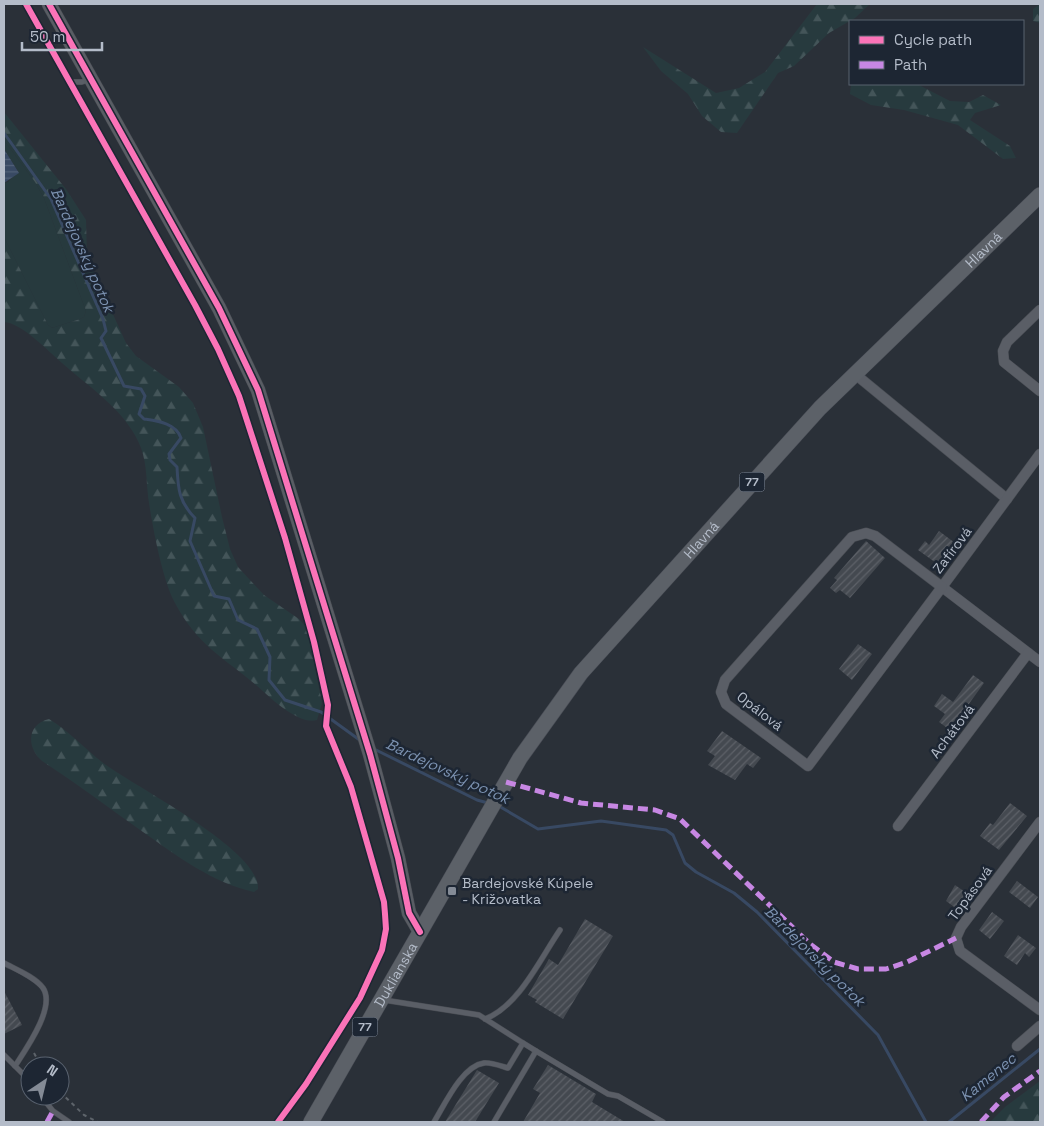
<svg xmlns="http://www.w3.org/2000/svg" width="1044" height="1126" viewBox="0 0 1044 1126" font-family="'Space Grotesk',sans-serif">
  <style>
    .grass { fill: #273a3e }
    .forest { fill: url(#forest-firs) }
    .water { fill: url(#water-rules) }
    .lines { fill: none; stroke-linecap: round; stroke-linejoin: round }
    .stream { stroke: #384963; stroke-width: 3 }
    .building { fill: url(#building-hatch) }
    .lane-casing { stroke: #484c53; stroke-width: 6 }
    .street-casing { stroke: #484c53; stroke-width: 11 }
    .secondary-casing { stroke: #484c53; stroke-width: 15 }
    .primary-casing { stroke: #484c55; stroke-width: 16 }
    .path { stroke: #5d636a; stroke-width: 2; stroke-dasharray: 4 4; stroke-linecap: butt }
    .lane { stroke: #5a5e66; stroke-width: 5 }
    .street { stroke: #5a5e66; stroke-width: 10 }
    .secondary { stroke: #595d64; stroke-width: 14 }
    .primary { stroke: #5c6168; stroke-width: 15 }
    .quiet { stroke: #c787e3; stroke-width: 5; stroke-dasharray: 10 5; stroke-linecap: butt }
    .cycleway-casing { stroke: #1d2633; stroke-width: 9 }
    .cycleway { stroke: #fb73b8; stroke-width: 6 }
    .poi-dot { fill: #848b96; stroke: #1d2633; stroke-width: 2 }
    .labels { text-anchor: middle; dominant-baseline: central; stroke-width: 5; stroke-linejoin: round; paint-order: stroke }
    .shield { fill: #1d2633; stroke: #878f9c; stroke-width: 1 }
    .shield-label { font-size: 12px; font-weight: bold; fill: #b4bcc9 }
    .street-label { font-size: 14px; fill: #b4bcc9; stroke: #1d2633 }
    .poi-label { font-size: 14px; fill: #b4bcc9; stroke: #1d2633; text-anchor: start }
    .water-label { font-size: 15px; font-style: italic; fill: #7c92b1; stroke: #1d2633 }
  </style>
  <defs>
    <pattern id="forest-firs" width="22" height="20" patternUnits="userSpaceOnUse" patternTransform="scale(1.25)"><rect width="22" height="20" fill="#273a3e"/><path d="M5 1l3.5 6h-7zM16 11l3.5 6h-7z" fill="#445559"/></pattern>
    <pattern id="water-rules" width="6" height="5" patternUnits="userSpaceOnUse" patternTransform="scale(1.25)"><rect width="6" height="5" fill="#384963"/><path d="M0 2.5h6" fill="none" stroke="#526178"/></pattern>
    <pattern id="building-hatch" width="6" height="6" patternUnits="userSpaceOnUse" patternTransform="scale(1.25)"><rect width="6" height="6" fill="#444950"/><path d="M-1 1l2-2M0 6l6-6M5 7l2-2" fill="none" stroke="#5d6168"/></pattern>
  </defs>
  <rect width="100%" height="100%" fill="#2a3038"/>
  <polygon class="grass" points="4,140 35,182 44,198 86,311 84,317 80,319 52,328 48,325 4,237 4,183 8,182 18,171 4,149"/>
  <g class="forest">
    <polygon points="817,4 870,4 855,18 829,33 794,66 778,73 737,133 721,132 702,116 688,94 661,71 643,47 716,93 739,88 765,72"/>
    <polygon points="1040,4 1040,23 1033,21 1033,9"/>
    <polygon points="851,84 917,84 950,101 969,102 983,95 1001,105 975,113 970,120 1010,146 1016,158 1003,159 958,125 904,110 871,105 850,94"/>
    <path d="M 4,112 L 66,189 L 86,220 L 87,257 L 126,343 L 136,356 L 179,387 L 193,403 L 203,427 L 222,517 L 230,549 L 238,567 L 264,595 L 299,619 L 307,628 L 322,703 L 317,720 C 301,725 276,703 265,693 C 228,659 200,650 175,603 C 162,579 152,524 148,496 C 146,477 147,459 138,441 C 123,409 88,386 62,363 C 48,351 22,323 4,322 L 4,237 L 48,325 L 52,328 L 80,319 L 84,317 L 86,311 L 44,198 L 35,182 L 4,140 Z"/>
    <path d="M 49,719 C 69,731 84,748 102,762 C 133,786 261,850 258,889 L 254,892 C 213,883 177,856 143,832 C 109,808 76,783 42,761 C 26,747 27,724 49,719 Z"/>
    <polygon points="1040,1081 1040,1122 990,1122 1005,1107"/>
  </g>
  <polygon class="water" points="4,149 19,173 4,183"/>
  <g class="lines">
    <g class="stream">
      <path d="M 4,133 L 51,199 L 103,319 L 106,331 L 101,338 L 124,386 L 141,389 L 145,396 L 139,414 L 144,419 C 157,421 176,423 181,438 L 169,454 L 170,460 L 177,467 C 178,489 179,502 195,518 L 190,541 L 214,596 L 229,599 L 238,620 L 257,629 L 270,657 L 269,680 L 285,700 L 321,712 L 361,741"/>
      <polyline points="372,748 477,800 488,803"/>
      <polyline points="497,805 538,829 601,821 666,830 673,835 685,863 696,872 734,893 757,912 878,1035 926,1122"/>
      <polyline points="949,1122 1040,1049"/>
    </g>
  </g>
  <g class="building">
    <polygon points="939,531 955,543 939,565 918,550 925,541 929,545"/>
    <polygon points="866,541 885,558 850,598 840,590 836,593 830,588 837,580 834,578"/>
    <polygon points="858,644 872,654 852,680 839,669"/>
    <polygon points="973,675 984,683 950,730 939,722 945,714 934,706 942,694 953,702"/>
    <polygon points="722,731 761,758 753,768 747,764 735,780 708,765 715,756 707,751"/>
    <polygon points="1010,803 1027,816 999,850 980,836 990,823 993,825"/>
    <polygon points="1017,881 1038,897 1030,908 1009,892"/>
    <polygon points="955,885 968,894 957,909 946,901"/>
    <polygon points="992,912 1004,921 990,939 979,930"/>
    <polygon points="585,919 613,936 563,1019 535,1002 537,1000 528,995 549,959 558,965"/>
    <polygon points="1018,935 1036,948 1029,957 1025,953 1017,965 1004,956"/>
    <polygon points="4,991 22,1025 4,1034"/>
    <polygon points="548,1065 596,1094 592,1102 625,1122 523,1122 540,1093 533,1089"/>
    <polygon points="477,1070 499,1083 475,1122 445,1122"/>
  </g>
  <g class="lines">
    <defs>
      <g id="lane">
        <polyline points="69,82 82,82 91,79"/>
        <path d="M 4,963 C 15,969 35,977 43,988 C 56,1007 26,1049 15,1066"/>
        <path d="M 384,1000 L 479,1015 L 523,1043 L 508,1068 C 501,1066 491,1062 484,1063 C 462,1066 445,1104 434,1122"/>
        <path d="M 485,1019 C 519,1006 540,959 560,930"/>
        <polyline points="523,1043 536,1051"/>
        <polyline points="4,1055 30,1081"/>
        <polyline points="41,1096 53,1111 69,1122"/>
        <polyline points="494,1122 536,1051 608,1094 618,1096 663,1122"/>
      </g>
      <g id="street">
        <polyline points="1040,310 1007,342 1003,351 1004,362 1040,391"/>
        <polyline points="855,374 1007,499"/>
        <polyline points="1040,454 942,587 1040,662"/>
        <polygon points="866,533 875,536 942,587 808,766 726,704 721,692 725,680 852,537"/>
        <polyline points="1040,822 961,927 956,938 960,951 1040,1010"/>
        <polyline points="898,826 1028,653"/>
        <polyline points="1017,1046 1040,1026"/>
      </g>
      <polyline id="secondary" points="49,4 219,308 258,390 370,754 398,858 409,913 420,932"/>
      <g id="primary">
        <path id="s1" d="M 311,1122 L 520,758 L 581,673 L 820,408 L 1040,195"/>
      </g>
    </defs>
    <use href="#lane" class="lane-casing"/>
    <use href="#street" class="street-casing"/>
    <use href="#secondary" class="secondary-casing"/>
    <use href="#primary" class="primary-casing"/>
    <g class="path">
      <polyline points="34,1053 41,1066"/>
      <polyline points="60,1092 84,1115 98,1122"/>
    </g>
    <use href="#lane" class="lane"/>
    <use href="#street" class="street"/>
    <use href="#secondary" class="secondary"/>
    <use href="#primary" class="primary"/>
    <g class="quiet">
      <polyline points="506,782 581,803 655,810 680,819 810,944 834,962 858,969 886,969 907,962 956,938"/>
      <polyline points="47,1122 53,1111"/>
      <polyline points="981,1122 1004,1097 1040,1071"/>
    </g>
    <defs>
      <g id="cycleway">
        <polyline points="26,4 195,305 218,349 239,396 285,538 314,642 328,705 326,726 351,787 384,902 385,914 386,929 382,950 360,998 306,1084 278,1122"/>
        <polyline points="49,4 219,308 258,390 370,754 398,858 409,913 420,932"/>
      </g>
    </defs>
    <use href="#cycleway" class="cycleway-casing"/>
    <use href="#cycleway" class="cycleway"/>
  </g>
  <rect class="poi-dot" x="447" y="886" width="10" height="10" rx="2.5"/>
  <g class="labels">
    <g class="shield">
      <rect x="739.5" y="472.5" width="25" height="19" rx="4"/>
      <rect x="352.5" y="1017.5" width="25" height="19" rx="4"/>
    </g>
    <g class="shield-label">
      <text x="752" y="482">77</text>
      <text x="365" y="1027">77</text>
    </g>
    <g class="street-label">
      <text stroke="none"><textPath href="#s1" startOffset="1109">Hlavná</textPath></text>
      <text stroke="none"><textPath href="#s1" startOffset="704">Hlavná</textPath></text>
      <text transform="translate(952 550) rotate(-53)">Zafírová</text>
      <text transform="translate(760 711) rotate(38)">Opálová</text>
      <text transform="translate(952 731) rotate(-53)">Achátová</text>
      <text transform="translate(970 893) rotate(-54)">Topásová</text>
      <text stroke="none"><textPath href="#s1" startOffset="170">Duklianska</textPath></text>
    </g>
    <g class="poi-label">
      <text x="462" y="883">Bardejovské Kúpele<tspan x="462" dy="16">- Križovatka</tspan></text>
    </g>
    <g class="water-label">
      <text transform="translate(83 250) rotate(66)">Bardejovský potok</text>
      <text transform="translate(448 771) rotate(25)">Bardejovský potok</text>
      <text transform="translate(815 956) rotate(45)">Bardejovský potok</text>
      <text transform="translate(988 1077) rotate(-39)">Kamenec</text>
    </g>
  </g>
  <rect width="1044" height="1126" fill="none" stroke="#b4bcc9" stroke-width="10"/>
  <rect x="849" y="20" width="175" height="65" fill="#1d2633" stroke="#59626f"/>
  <rect x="859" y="36" width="25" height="8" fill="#fb73b8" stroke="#59626f"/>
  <text x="894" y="45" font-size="15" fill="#b4bcc9">Cycle path</text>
  <rect x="859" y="61" width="25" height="8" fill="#c787e3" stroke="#59626f"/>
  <text x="894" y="70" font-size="15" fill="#b4bcc9">Path</text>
  <g transform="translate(45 1081) rotate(35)"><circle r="24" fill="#1d2633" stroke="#59626f"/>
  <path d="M0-4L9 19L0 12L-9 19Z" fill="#848b96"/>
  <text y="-8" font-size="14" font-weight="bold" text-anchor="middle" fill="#b4bcc9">N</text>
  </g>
  <path d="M22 42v8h80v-8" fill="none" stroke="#b4bcc9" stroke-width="2.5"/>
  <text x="30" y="42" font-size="15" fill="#b4bcc9" stroke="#1d2633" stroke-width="4" paint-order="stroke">50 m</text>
</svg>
